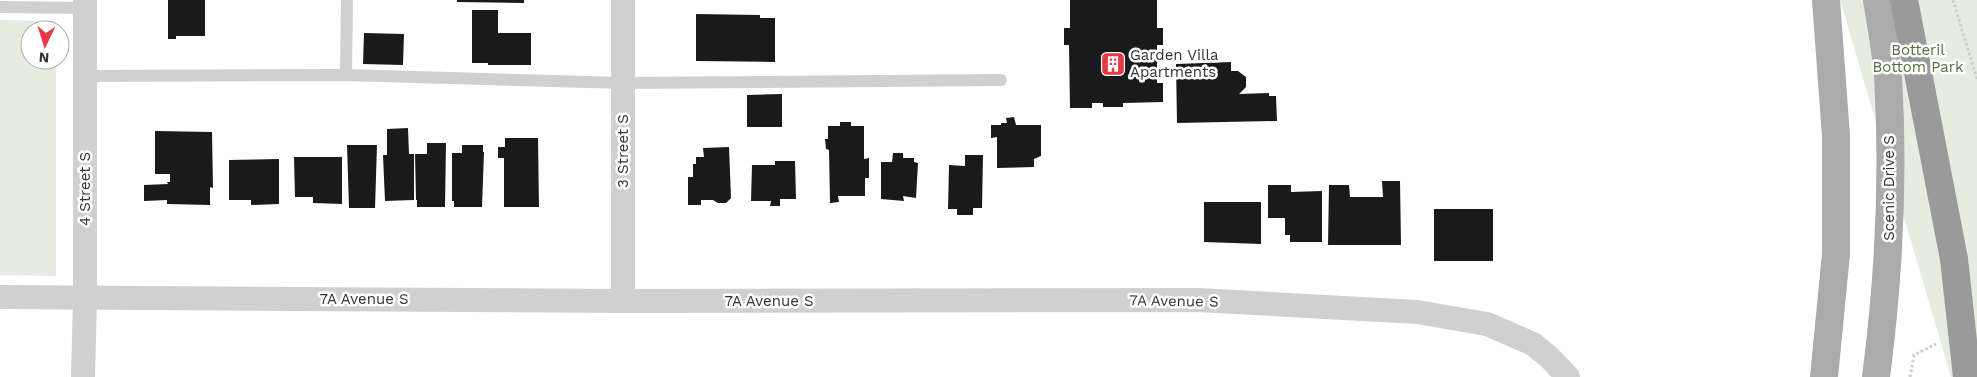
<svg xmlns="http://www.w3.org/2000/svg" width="1977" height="377" viewBox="0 0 1977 377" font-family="'Work Sans',sans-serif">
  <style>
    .green { fill: #e6ecdf }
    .building { fill: #1a1a1a }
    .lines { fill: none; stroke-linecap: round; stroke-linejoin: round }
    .path { stroke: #cdcdcd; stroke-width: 3; stroke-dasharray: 2.5 2.5; stroke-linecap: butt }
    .lane { stroke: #d0d0d0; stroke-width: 12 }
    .street { stroke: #d0d0d0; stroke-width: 24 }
    .primary { stroke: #ababab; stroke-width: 28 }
    .highway { stroke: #9a9a9a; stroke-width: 28 }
    .labels { text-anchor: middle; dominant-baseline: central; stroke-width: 5; stroke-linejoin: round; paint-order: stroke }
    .park-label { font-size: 15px; fill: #56703f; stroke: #fff }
    .poi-label { font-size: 15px; fill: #333; stroke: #fff; text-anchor: start }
    .street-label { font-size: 15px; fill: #333; stroke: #fff }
  </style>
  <rect width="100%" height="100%" fill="#fff"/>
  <g class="green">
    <polygon points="1840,0 1977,0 1977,377 1951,377"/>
    <polygon points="0,20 56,21 56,30 30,30 30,60 56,60 56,276 0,275"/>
  </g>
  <g class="building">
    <polygon points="168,0 205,0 205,36 176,36 176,39 168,39"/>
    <polygon points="457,0 524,0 524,3 457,2"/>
    <polygon points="1070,0 1157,0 1157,28 1163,28 1163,45 1157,45 1157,83 1163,83 1163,102 1123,103 1123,107 1103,107 1103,103 1092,103 1092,108 1070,108 1069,45 1064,45 1064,28 1070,28"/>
    <polygon points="472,10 498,10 498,33 531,33 531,65 488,65 488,63 472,63"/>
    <polygon points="696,14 760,15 760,18 775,18 775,62 696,61"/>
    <polygon points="364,33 404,34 403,65 363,64"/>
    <polygon points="1231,62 1231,71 1238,71 1246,77 1246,87 1239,94 1269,93 1269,96 1276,96 1277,121 1177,123 1176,64"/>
    <polygon points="782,94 782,127 747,127 747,95"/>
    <polygon points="1014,117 1016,125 1041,125 1041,156 1034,159 1034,167 997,168 997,137 991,138 991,125 1001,125 1001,123 1007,123 1006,118"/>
    <polygon points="840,122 851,122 851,126 864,126 864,159 869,158 869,178 865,178 865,196 838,196 839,202 830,203 829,150 826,149 825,139 828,139 828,126 840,126"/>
    <polygon points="408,128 409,154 414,154 414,200 385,201 383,155 387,155 387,129"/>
    <polygon points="155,131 212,132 213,188 210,187 210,205 167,204 167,200 144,201 144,185 168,184 167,182 170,182 170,174 155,174"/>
    <polygon points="505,138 538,138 539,207 504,207 504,158 498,158 498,147 505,147"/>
    <polygon points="427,143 446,143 445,207 417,207 417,200 416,200 415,154 427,154"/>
    <polygon points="347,145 377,145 375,208 349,208"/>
    <polygon points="462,145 483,145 483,152 484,152 482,207 454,207 454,201 452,201 452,153 462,153"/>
    <polygon points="729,147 731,198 726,203 718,203 713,200 701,200 701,205 688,205 688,177 693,177 693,164 696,164 696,157 704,157 703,148"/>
    <polygon points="893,153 903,153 903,158 914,158 914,162 918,163 916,198 903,196 904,201 881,199 881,162 892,162"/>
    <polygon points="965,155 983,155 982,208 973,208 973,215 957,215 957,209 948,209 949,165 965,166"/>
    <polygon points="294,157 342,157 342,204 313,203 313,197 295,197"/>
    <polygon points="279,159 279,204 251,205 251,200 229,200 229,160"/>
    <polygon points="775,161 795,161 796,199 780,199 780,206 770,206 771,201 751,201 752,165 775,165"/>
    <polygon points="1382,181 1400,181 1401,245 1328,245 1329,185 1349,185 1350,197 1383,197"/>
    <polygon points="1268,185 1291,185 1291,192 1322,191 1322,242 1290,242 1290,235 1285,235 1285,218 1268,218"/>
    <polygon points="1204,202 1261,202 1261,244 1204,242"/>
    <rect x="1434" y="209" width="59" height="52"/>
  </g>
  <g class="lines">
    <g class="path">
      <polyline points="1953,0 1977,79"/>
      <polyline points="1910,377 1914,355 1936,344"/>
    </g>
    <g class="lane">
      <polyline points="0,7 85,8"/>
      <polyline points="346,75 347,0"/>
      <polyline points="85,76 346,75 623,83 1001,80"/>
    </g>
    <g class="street">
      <polyline points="0,297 623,301 1198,300 1417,312 1487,324 1533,344 1550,358 1568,377"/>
      <polyline points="623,301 623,0"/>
      <polyline points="83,377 85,298 85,0"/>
    </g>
    <g class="primary">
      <polyline points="1824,377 1836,254 1836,136 1826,0"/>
      <path d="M 1876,377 C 1889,277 1894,177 1888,76 C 1886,51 1881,25 1877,0"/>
    </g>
    <polyline class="highway" points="1904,0 1954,259 1967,377"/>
  </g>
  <defs>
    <symbol id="building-square" viewBox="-11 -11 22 22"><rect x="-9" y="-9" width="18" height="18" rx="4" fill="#e63946" stroke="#fff"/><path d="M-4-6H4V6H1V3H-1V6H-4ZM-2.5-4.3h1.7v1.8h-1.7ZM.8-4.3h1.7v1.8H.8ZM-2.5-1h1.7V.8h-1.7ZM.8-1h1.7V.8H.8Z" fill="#fff"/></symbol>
  </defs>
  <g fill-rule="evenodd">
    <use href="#building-square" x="1099" y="50" width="28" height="28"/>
  </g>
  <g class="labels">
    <g class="park-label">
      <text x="1918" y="50">Botteril<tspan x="1918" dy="17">Bottom Park</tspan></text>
    </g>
    <g class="poi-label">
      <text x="1130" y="55">Garden Villa<tspan x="1130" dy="17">Apartments</tspan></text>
    </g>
    <g class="street-label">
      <text transform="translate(623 151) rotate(-90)">3 Street S</text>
      <text transform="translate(1889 188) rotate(-90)">Scenic Drive S</text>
      <text transform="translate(85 189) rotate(-90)">4 Street S</text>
      <text x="364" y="299">7A Avenue S</text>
      <text x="769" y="301">7A Avenue S</text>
      <text transform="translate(1174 301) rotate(1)">7A Avenue S</text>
    </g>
  </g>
  <g transform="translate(45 45) rotate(184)"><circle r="24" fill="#ffffff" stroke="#adadad"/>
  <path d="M0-4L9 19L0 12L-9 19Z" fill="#e63946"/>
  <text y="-8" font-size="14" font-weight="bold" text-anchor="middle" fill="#333333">N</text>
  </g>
</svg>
